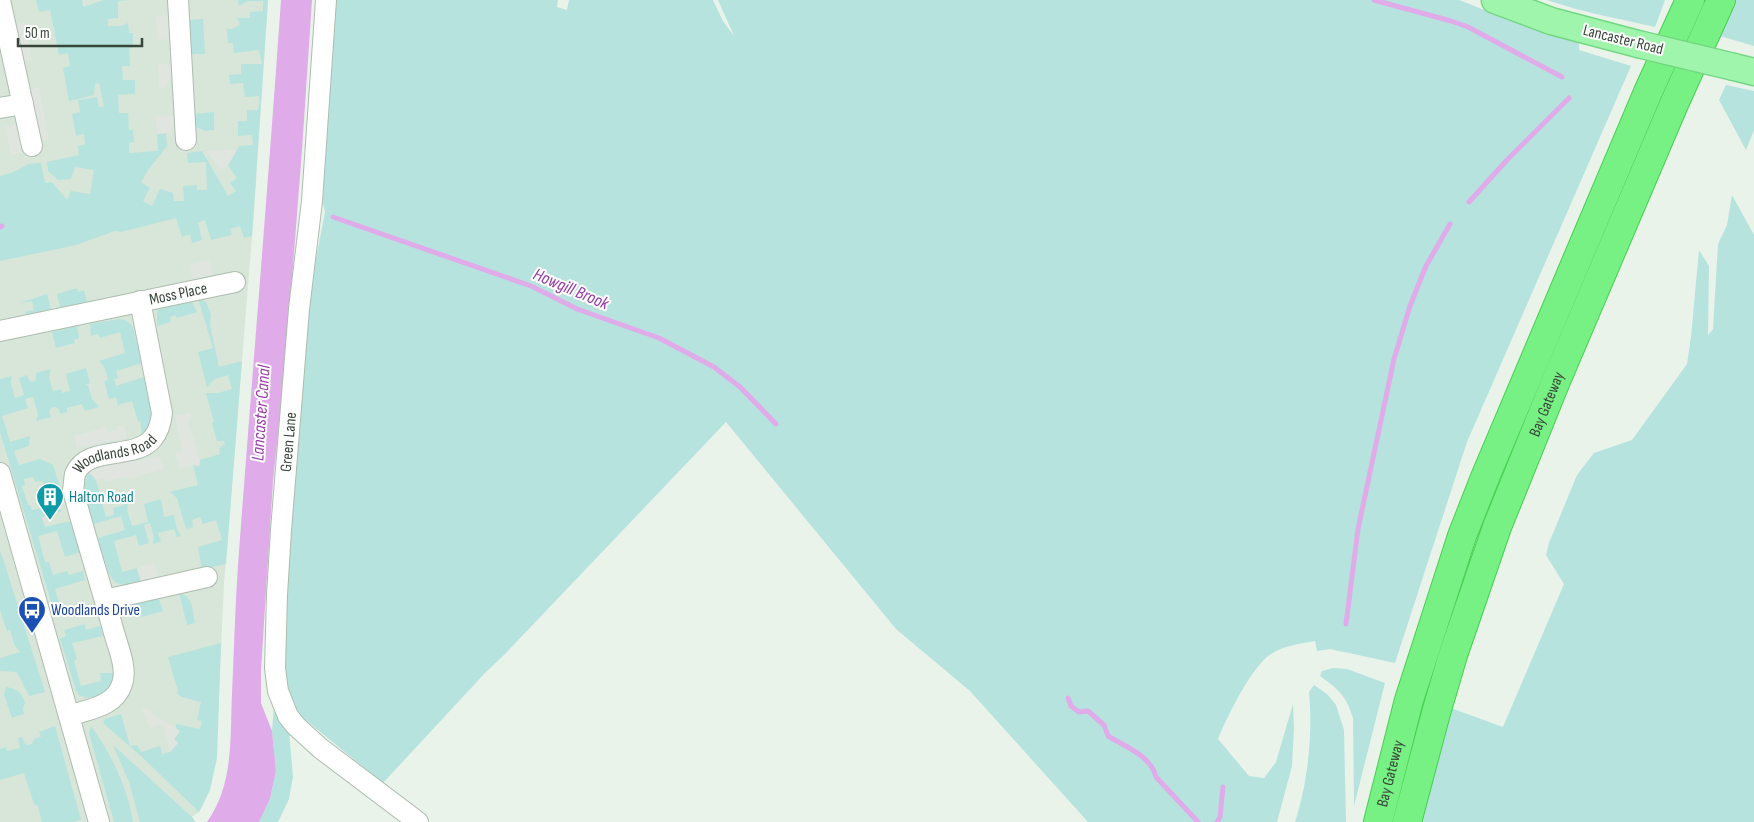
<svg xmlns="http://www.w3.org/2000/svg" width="1754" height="822" viewBox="0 0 1754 822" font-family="'Sofia Sans Condensed',sans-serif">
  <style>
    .residential { fill: #d7e6d9 }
    .green { fill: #b6e3de }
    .parking { fill: #e0e5e0 }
    .water { fill: #e0abe9 }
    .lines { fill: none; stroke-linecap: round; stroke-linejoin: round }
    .stream { stroke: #e0abe9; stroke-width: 5 }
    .minor-casing { stroke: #acbdae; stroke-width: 22 }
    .major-casing { stroke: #71d880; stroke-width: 29 }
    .highway-casing { stroke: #47ce51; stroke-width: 30 }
    .minor { stroke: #fff; stroke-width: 20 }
    .major { stroke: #a0f5ad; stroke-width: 26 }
    .highway { stroke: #77f084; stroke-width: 28 }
    .major-bridge-casing { stroke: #71d880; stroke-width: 29; stroke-linecap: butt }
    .major-bridge { stroke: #a0f5ad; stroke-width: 26 }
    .labels { text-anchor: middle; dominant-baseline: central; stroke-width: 4; stroke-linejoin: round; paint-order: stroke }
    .street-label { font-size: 16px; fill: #384639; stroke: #fff }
    .culture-label { font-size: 16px; fill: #0d838f; stroke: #fff; text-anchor: start }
    .transit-label { font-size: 16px; fill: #164399; stroke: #fff; text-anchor: start }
    .water-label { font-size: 18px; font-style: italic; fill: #993ba8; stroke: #fff }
  </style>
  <rect width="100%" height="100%" fill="#e9f3ea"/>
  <polygon class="residential" points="0,0 268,0 254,212 224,583 216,758 212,781 205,801 199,812 185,822 0,822"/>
  <g class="green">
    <polygon points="36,0 82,0 83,7 104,0 130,0 118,1 118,18 108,19 108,26 121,26 128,23 129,33 133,33 133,48 129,48 130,66 122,66 123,80 135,80 135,94 118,95 119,113 128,113 129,130 133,130 134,142 129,143 129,153 158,151 157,134 166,133 167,146 149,169 141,182 150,188 143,201 152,206 160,189 173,193 174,201 184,201 183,186 197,185 197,190 207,190 206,162 188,163 187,153 202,151 228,196 236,191 230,183 237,178 228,165 239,146 253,145 252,135 238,136 238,121 247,121 247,110 258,110 259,104 260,103 259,96 245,97 243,83 230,84 229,75 241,74 241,64 262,64 259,50 234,53 233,43 228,43 227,29 232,29 240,25 239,21 236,18 250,18 250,12 263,11 263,1 247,1 239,6 238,0 268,0 252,236 244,238 240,226 230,229 232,235 211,240 205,220 198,223 202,240 192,243 190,234 182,237 176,218 121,232 115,231 76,245 0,261 0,176 11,173 29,164 41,163 45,183 52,182 67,200 71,191 90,194 94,170 75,167 71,179 58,180 48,171 47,162 79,155 78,146 85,144 84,134 76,136 72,114 80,112 78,100 97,97 99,107 104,106 99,83 95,84 94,95 69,101 63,68 70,66 68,53 59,55 50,10 39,12"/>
    <path d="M 334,0 L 558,0 L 557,7 L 567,10 L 569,0 L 713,0 L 723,21 L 734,36 L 718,0 L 1459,0 L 1518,23 L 1579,43 L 1579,50 L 1631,66 L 1467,442 L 1395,663 L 1330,649 L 1317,651 L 1315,641 C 1300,644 1285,645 1271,654 C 1251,667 1227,717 1218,739 L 1249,776 L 1264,778 L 1276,762 L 1293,704 L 1294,728 L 1292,766 L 1277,822 L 1088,822 L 970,691 L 896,629 L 726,422 L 505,654 L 485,673 L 383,783 L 302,717 L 291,701 L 285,684 L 283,649 L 286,556 L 307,324 L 315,264 L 325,212 L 323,204 L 324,170 Z"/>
    <path d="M 1547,0 L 1665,0 L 1655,27 C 1619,19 1582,12 1547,0 Z"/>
    <polygon points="1735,0 1754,0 1754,46 1720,36"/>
    <polygon points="203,19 205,54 191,54 188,20"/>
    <polygon points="1726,85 1754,91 1754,130 1746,150 1719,100"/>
    <polygon points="214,112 214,130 205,131 196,127 194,114"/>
    <polygon points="1732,195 1754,235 1754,822 1418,822 1448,707 1503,727 1564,584 1546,555 1549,543 1577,475 1594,453 1632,440 1687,364 1691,337 1699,250 1709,266 1708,335 1713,329 1718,244 1727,225"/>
    <polygon points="77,288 78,292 84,290 87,302 60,307 57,294"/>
    <polygon points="47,294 51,309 26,315 25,312 34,310 32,301 20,303"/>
    <polygon points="198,298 206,302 211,315 210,325 219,367 242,361 226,564 202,569 198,547 222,540 216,520 203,524 200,517 192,520 193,527 186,529 177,498 170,492 198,485 193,465 199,466 200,460 220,454 219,448 225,444 224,441 217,441 212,423 214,422 206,393 218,393 232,389 228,375 215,379 207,387 198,352 213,348"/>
    <polygon points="191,300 197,312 177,318 175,315 170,317 171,322 157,326 157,312 160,307"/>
    <path d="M 119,319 L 125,320 L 132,325 L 142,363 L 116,371 L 118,378 L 114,379 L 116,386 L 144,377 C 148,398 159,419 142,435 L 140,421 L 138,422 L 132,401 L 118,405 L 116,397 L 109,399 L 104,381 L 108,380 L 104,366 L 99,361 L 125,353 L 120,332 L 100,338 L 98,334 L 91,336 L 90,324 Z"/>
    <polygon points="77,326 79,338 74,340 75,343 56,348 52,332"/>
    <polygon points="86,368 90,383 85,385 88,385 92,399 99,407 85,411 82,404 67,408 67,412 60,414 59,409 56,407 51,408 49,412 51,417 36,421 38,414 33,397 25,399 28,408 2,416 10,442 30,436 29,446 14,451 19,465 40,459 53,465 61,490 50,493 49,491 45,492 43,481 35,482 33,477 24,479 25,485 22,486 28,505 30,505 32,510 53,505 62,511 42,517 45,527 70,521 80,552 65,557 57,531 38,536 45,562 49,562 53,575 67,571 69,575 83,571 85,580 55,589 59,602 52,605 0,432 0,379 12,376 11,383 15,398 24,395 19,378 27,375 29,380 32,382 36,381 36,373 51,369 49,378 53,391 61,389 62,393 70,391 66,374"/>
    <path d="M 89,472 L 96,480 L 106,517 L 114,515 L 113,508 L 124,505 L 123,499 L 130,497 L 127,510 L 132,526 L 148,522 L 144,504 L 161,499 L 164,517 L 174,515 L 177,529 L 181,536 L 177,537 L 174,529 L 158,533 L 161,542 L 153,544 L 154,538 L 150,523 L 144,525 L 149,543 L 139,546 L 136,535 L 114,541 L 122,572 L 137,568 L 141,582 C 133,583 124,587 117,583 C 108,579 101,548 98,538 L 125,530 L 121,516 L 94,524 C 89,507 79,489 89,472 Z"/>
    <polygon points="0,551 4,562 45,692 29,696 18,674 16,672 0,671 0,658 20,652 14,644 10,630 7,631 0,610"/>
    <path d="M 179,593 C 193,596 193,611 195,623 L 187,625 Z"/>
    <polygon points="158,597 163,611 142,617 138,609 134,609 132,603"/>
    <path d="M 85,624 L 86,630 L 100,626 L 103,636 L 72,643 L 77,659 L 74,661 L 81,686 L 101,681 L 100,673 L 113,673 C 113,676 113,681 112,685 C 106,698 88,702 77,693 L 60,639 L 66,636 L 64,630 Z"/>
    <polygon points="221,643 217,758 210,790 199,812 141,756 103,723 105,719 121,714 130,746 137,745 141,752 160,746 162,754 170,752 178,743 174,740 180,731 176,728 176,724 200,729 202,721 197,720 201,702 182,697 177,694 178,691 168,657"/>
    <path d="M 1333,668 L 1347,669 L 1385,683 L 1354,806 L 1353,718 C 1346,695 1339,690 1320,676 L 1322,671 Z"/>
    <path d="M 1314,685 L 1327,694 L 1336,705 L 1344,730 L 1346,822 L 1295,822 C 1308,783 1313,732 1309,692 Z"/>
    <path d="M 6,687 C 17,689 22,692 25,703 L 23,709 L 24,714 L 12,718 L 4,695 Z"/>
    <polygon points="274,707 289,731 293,777 289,799 278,822 259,822 270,799 276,771 272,731"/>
    <polygon points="55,726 81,820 73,822 42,822 38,806 34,804 24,773 0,780 0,749 6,747 7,751 20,748 18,738 22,737 24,743 28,745 32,744 34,739 41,737 39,732"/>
    <path d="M 91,726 C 111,753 128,789 133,822 L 114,822 L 89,733 Z"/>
    <polygon points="113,745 194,819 195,822 140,822 129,782"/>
  </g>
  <g class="parking">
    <polygon points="170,15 171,39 158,40 156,16"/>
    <polygon points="25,23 32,60 22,62 14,24"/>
    <polygon points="158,64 172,64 173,73 166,87 159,88"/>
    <polygon points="39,87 49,139 38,142 28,90"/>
    <polygon points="156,116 175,116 175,123 172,130 166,133 157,134"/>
    <polygon points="21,124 27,152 11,155 5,127"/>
    <polygon points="237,150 228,165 221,170 206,151"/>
    <polygon points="209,260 213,275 193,279 189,265"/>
    <polygon points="190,412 192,419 188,420 200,460 199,466 193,465 180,468 175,453 182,451 175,416"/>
    <polygon points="124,425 127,438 77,448 74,436 106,427 108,432 118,430 117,427"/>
    <polygon points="160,456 163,469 128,479 127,476 105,482 104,478 96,480 89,472 98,467"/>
    <polygon points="154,563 159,578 141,582 137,568"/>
    <polygon points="145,708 180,731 174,739 178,743 170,752 163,724 150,728 141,709"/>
  </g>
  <path class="water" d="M 281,0 L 312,0 L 302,150 L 286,356 L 273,481 L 261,670 L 261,703 L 272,731 L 276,771 L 270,799 L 259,822 L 207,822 C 234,784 230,738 232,694 C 234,651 235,608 238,565 C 252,376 268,188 281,0 Z"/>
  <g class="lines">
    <g class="stream">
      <polyline points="1374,0 1451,21 1468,27 1562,77"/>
      <polyline points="1469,202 1507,160 1569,98"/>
      <polyline points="333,217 531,286 577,309 659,338 714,367 740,387 776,424"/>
      <polyline points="0,227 2,226"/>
      <polyline points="1346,624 1358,529 1394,359 1410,306 1426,266 1450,224"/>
      <path d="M 1068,698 L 1071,706 L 1079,712 L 1088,711 L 1104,725 L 1108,736 C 1126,747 1151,756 1156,777 L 1198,822"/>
      <polyline points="1217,822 1220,817 1223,787"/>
    </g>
    <defs>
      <g id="minor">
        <polyline points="0,0 32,146"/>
        <polyline points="178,0 186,140"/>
        <polyline points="326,0 312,201 299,309 281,530 277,595 275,668 278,691 288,716 296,726 320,748 418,822"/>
        <polyline points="0,108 23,104"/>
        <path id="s1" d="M 0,331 L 235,282"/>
        <polyline points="0,473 99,822"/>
        <polyline points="105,600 207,577"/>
        <path id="s2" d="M 69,716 C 88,709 115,707 122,684 C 128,668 117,645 113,629 C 100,582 85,536 73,490 C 74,485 74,479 75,474 C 88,444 135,461 153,438 C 159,431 161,422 162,413 L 140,301"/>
      </g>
      <g id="major">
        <polyline points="1495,0 1551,21 1638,44"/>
        <polyline points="1734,67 1754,72"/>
      </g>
      <g id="highway">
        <path id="s3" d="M 1378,822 L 1409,700 L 1462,536 L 1486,475 L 1648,92 L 1690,0"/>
        <path id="s4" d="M 1407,822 L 1436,713 L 1453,655 L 1497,527 L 1556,381 L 1674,104 L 1721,0"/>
      </g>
    </defs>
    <use href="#minor" class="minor-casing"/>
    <use href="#major" class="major-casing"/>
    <use href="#highway" class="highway-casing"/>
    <use href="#minor" class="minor"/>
    <use href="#major" class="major"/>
    <use href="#highway" class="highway"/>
    <defs>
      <polyline id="major-bridge" points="1638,44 1734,67"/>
    </defs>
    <use href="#major-bridge" class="major-bridge-casing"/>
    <use href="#major-bridge" class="major-bridge"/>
  </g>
  <defs>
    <symbol id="building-pin" viewBox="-11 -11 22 30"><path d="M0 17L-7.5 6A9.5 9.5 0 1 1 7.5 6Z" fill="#0f9aa8" stroke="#fff"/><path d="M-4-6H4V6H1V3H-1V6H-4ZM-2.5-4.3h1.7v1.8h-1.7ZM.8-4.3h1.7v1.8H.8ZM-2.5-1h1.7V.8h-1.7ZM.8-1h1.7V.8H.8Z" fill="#fff"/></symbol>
    <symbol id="bus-pin" viewBox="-11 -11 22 30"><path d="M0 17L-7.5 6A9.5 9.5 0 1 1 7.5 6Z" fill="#1a4fb4" stroke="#fff"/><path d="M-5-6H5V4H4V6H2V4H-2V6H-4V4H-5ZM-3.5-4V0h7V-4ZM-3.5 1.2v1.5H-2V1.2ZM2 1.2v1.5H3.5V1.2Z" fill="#fff"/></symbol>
  </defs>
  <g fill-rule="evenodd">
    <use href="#building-pin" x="34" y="481" width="32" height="43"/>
    <use href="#bus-pin" x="16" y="594" width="32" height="43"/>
  </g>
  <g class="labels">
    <g class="street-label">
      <text transform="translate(1623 40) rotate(14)">Lancaster Road</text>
      <text stroke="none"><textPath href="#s1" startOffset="182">Moss Place</textPath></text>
      <text stroke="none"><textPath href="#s4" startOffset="441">Bay Gateway</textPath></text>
      <text transform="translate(289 442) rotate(-85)">Green Lane</text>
      <text stroke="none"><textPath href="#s2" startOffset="329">Woodlands Road</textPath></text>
      <text stroke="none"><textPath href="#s3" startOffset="50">Bay Gateway</textPath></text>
    </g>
    <g class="culture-label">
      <text x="69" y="497">Halton Road</text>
    </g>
    <g class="transit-label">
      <text x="51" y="610">Woodlands Drive</text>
    </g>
    <g class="water-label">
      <text transform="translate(571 289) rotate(23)">Howgill Brook</text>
      <text transform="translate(261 413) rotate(-86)">Lancaster Canal</text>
    </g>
  </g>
  <path d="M18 38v8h124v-8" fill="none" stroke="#384639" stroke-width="2.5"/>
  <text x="25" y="38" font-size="15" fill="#384639" stroke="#ffffff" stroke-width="4" paint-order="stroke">50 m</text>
</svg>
